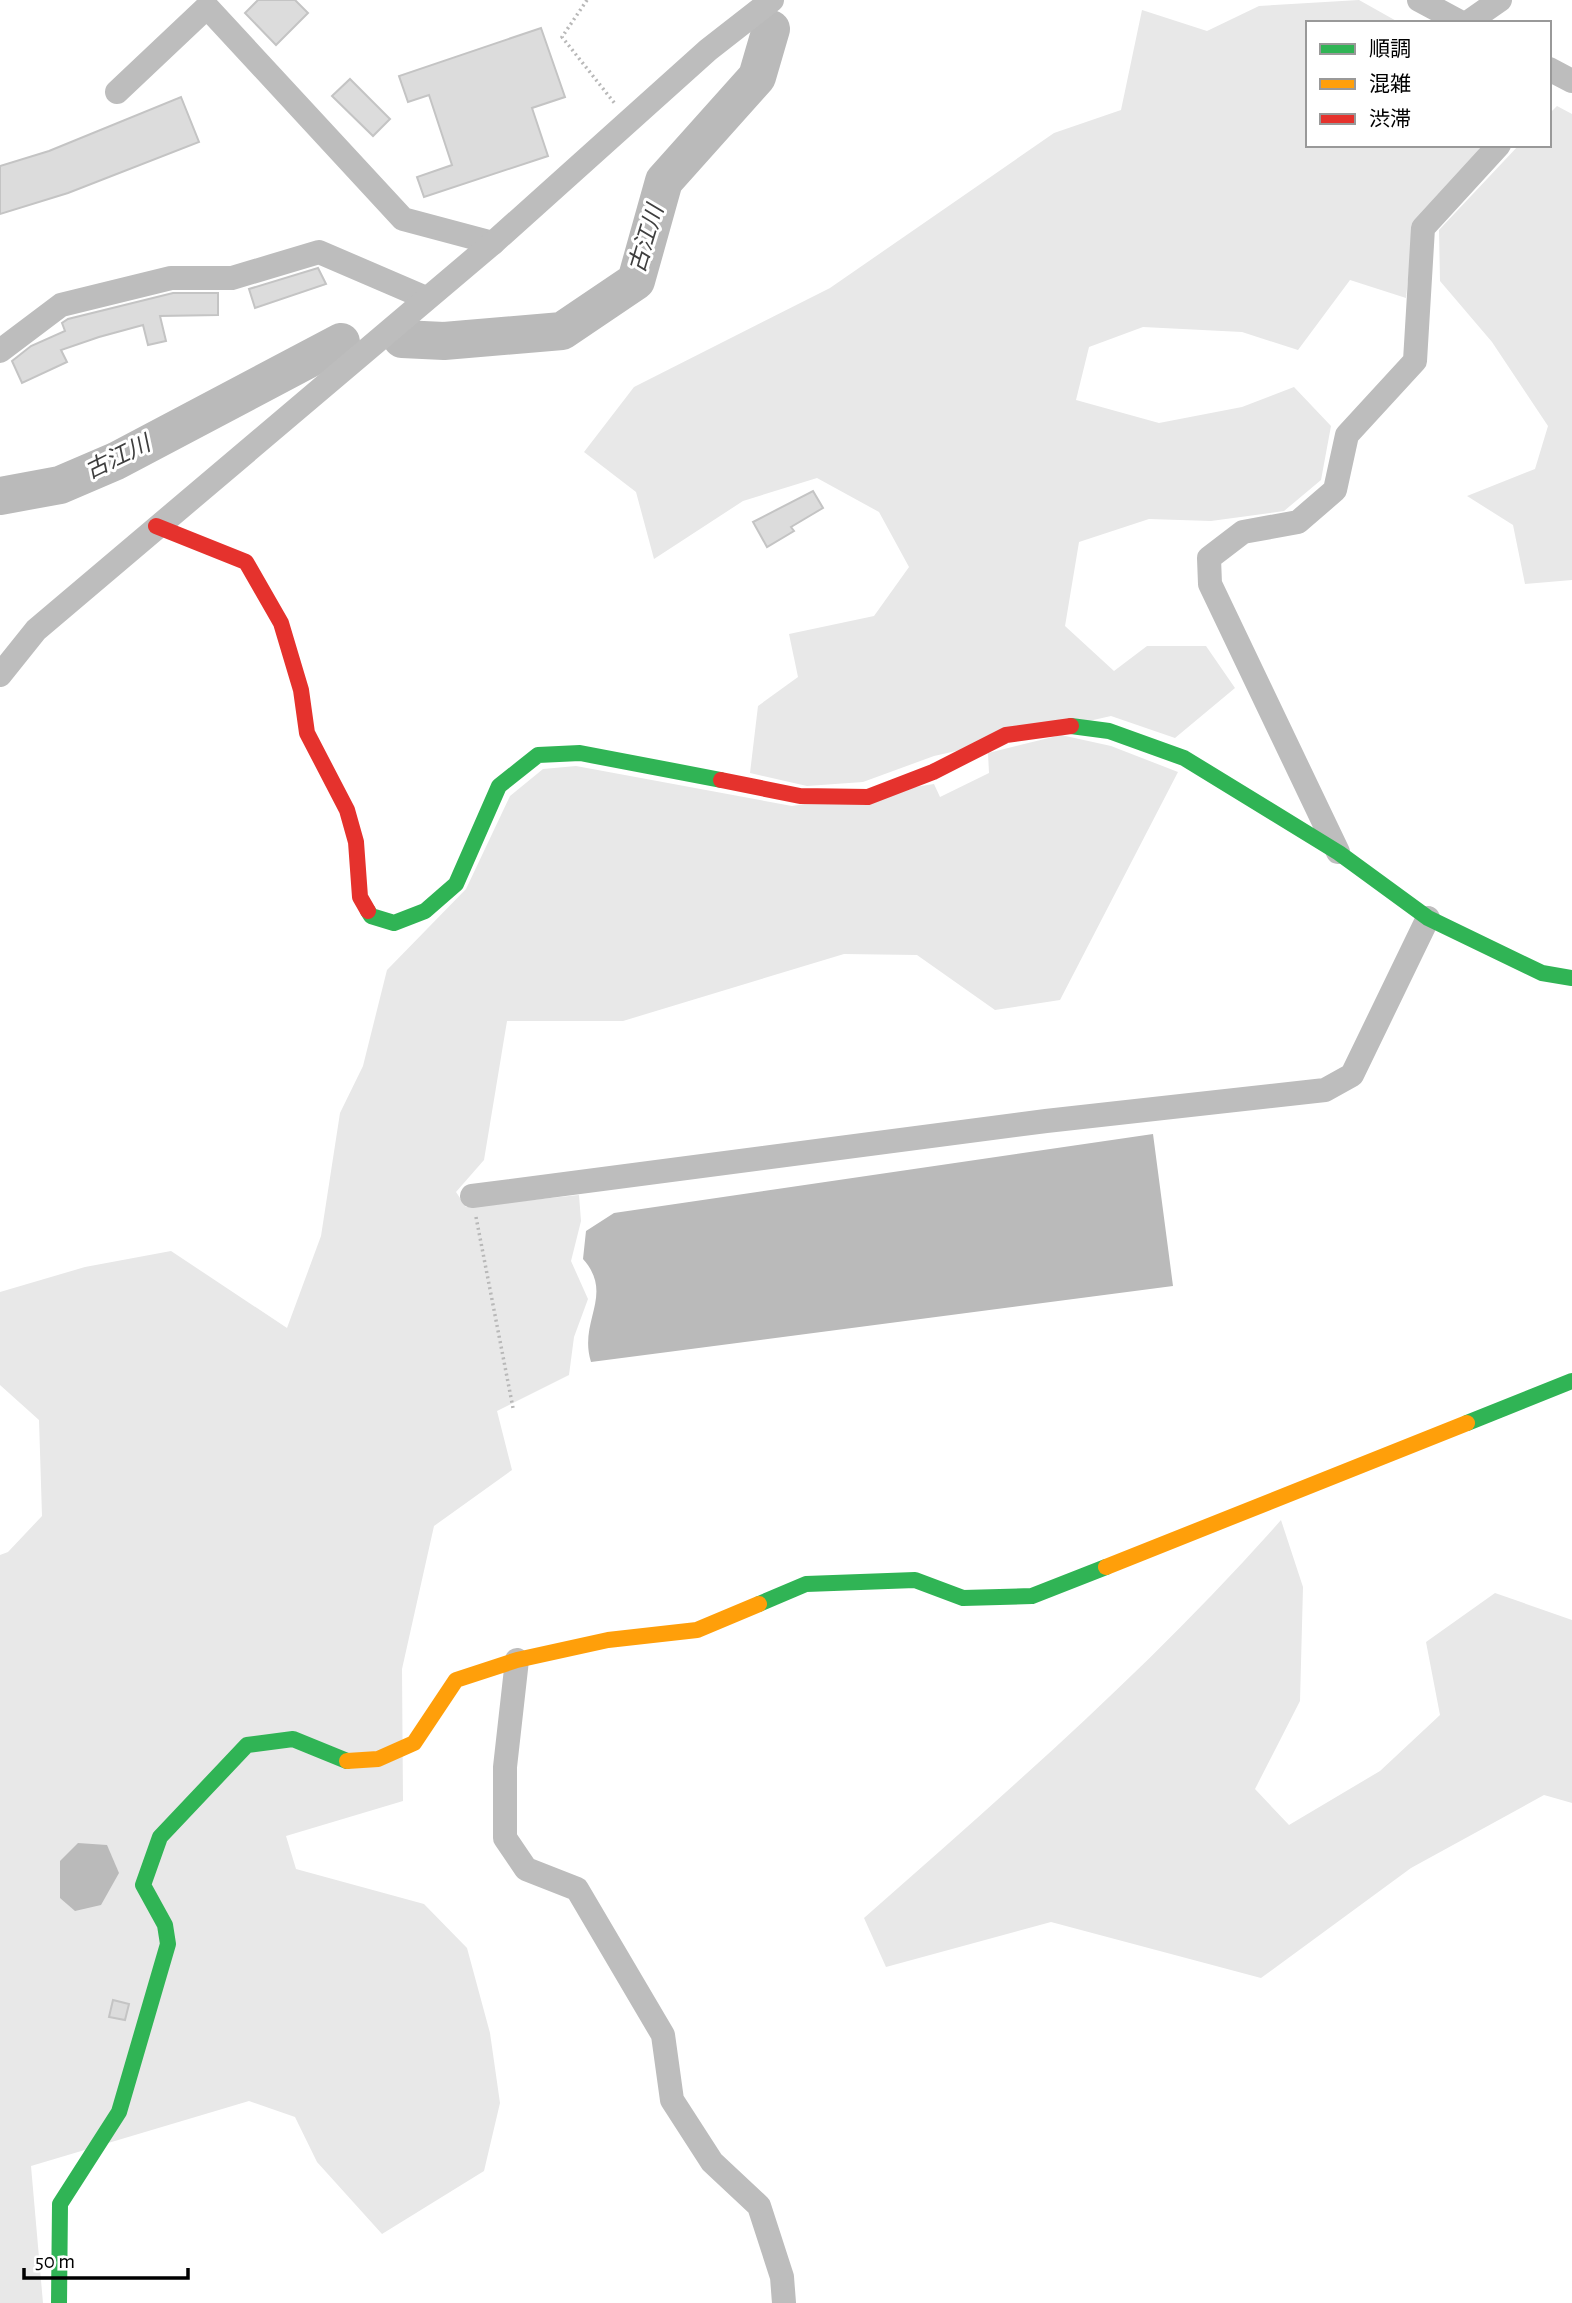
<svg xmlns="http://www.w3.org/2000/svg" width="1572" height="2303" viewBox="0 0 1572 2303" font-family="'Alegreya Sans','Noto Sans JP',sans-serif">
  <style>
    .green { fill: #e8e8e8 }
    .water { fill: #bababa }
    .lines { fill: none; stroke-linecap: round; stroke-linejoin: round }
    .river { stroke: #bababa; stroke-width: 38 }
    .building { fill: #dcdcdc; stroke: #c4c4c4; stroke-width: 2 }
    .path { stroke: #b8b8b8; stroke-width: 3.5; stroke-dasharray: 2 3.5; stroke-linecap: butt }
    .street { stroke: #bdbdbd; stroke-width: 24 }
    .fast { stroke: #30b455; stroke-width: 16 }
    .slow { stroke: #ff9f0a; stroke-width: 16 }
    .jam { stroke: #e5322d; stroke-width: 16 }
    .labels { text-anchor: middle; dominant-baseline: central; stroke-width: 6; stroke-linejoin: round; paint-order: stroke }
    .water-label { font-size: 23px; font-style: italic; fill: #3e3e3e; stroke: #fff }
  </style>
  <rect width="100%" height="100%" fill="#fff"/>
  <g class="green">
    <polygon points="1359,0 1400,23 1308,23 1308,145 1488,145 1414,222 1406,298 1350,280 1298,350 1242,332 1143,327 1089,347 1076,400 1159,423 1242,407 1294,387 1331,426 1321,480 1284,511 1211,521 1149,519 1079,542 1065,626 1114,671 1147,646 1206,646 1235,688 1175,738 1111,716 934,756 863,782 807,786 750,773 758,706 798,677 789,634 874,616 909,567 879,512 817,478 743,501 654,559 636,492 584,452 634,387 830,288 1054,133 1121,110 1142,10 1207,31 1259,6"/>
    <polygon points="1557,106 1572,114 1572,580 1525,584 1513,525 1467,496 1535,469 1548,426 1492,342 1440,281 1439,230 1519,145 1549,145 1549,114"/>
    <polygon points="1061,735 1111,746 1178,772 1060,1000 995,1010 917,955 844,954 623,1021 507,1021 484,1160 456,1192 466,1207 579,1195 581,1221 571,1261 588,1299 574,1337 569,1375 497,1411 512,1470 434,1526 402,1669 403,1801 286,1836 296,1869 424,1904 467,1948 490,2033 500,2103 484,2171 382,2234 317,2162 295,2117 249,2101 31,2166 43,2303 0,2303 0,1555 8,1552 42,1516 39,1420 0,1385 0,1292 85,1267 171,1251 287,1328 321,1236 340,1113 363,1066 387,970 466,889 510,796 543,769 576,766 792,806 934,784 940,797 989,773 988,753"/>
    <path d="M 1281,1520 L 1303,1587 L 1300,1701 L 1255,1789 L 1289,1825 L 1380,1771 L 1440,1715 L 1426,1642 L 1495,1593 L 1572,1620 L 1572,1803 L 1544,1795 L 1411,1868 L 1261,1978 L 1051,1922 L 886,1967 L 864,1918 C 1008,1791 1154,1664 1281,1520 Z"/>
  </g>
  <g class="water">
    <path d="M 1153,1134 L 1173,1286 L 591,1362 C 578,1321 615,1295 583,1259 L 586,1231 L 614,1213 Z"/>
    <polygon points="78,1843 107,1845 119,1873 101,1905 75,1911 60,1898 60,1861"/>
  </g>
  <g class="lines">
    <g class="river">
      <polyline points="402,339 444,341 562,331 636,281 664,181 757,77 771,29"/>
      <polyline points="0,496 60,485 116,461 341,342"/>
    </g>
  </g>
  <g class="building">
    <polygon points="258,0 295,0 308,13 276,45 245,13"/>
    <polygon points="541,28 565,97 532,108 548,156 424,197 417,177 452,165 429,95 408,102 399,76"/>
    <polygon points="350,79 390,119 373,136 332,96"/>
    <polygon points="181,97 199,142 68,193 0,214 0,166 49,151"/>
    <polygon points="318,268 326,284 255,308 249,289"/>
    <polygon points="173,293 218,293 218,315 160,316 166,341 148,345 143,325 99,337 61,350 67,362 22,383 12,361 31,346 65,331 62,323 68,319"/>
    <polygon points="813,491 823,508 791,527 794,531 767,547 753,522"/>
    <polygon points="113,2000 129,2004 125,2020 109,2017"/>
  </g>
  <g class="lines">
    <g class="path">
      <polyline points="587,0 562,37 616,105"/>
      <polyline points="476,1217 513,1408"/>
    </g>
    <g class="street">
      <polyline points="1419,0 1462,23"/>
      <polyline points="1467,23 1500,0"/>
      <polyline points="1549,69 1572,81"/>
      <polyline points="117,92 207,7 403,219 493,243"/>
      <polyline points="0,351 61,305 171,278 232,278 319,252 426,298"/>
      <polyline points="0,675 36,630 493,243 708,50 772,0"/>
      <polyline points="1338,852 1210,584 1209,558 1243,532 1298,522 1335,490 1347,435 1415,361 1423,228 1499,145"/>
      <polyline points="472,1196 1046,1121 1325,1090 1352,1075 1428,918"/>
      <polyline points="517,1660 505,1767 505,1838 526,1869 577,1889 663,2035 672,2100 712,2162 759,2206 782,2277 784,2303"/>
    </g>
    <g class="fast">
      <polyline points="1071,726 1109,731 1184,758 1339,853 1428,918 1542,973 1572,978"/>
      <polyline points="368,911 371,916 394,923 425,911 456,884 499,786 538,755 580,753 721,780"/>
      <polyline points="1467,1423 1572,1381"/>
      <polyline points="759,1604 806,1584 915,1580 963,1598 1032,1596 1106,1567"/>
      <polyline points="59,2303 60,2204 119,2112 168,1944 165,1925 143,1885 160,1837 247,1745 293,1739 347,1761"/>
    </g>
    <g class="slow">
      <polyline points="1106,1567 1467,1423"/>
      <polyline points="347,1761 378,1759 414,1743 456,1680 517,1660 608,1640 697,1630 759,1604"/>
    </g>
    <g class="jam">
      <polyline points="156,526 246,562 281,623 301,690 307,733 347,810 356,842 360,897 368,911"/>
      <polyline points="721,780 800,796 868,797 933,772 1006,735 1071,726"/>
    </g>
  </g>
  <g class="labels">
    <g class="water-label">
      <text transform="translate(647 239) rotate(-73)">古江川</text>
      <text transform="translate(118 458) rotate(-26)">古江川</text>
    </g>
  </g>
  <rect x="1306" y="21" width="245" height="126" fill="#ffffff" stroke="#999999" stroke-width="2"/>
  <rect x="1320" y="44" width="35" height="10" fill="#30b455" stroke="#999999" stroke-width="2"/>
  <text x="1369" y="56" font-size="21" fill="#000000">順調</text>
  <rect x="1320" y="79" width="35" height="10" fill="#ff9f0a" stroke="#999999" stroke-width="2"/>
  <text x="1369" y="91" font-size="21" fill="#000000">混雑</text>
  <rect x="1320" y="114" width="35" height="10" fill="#e5322d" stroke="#999999" stroke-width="2"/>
  <text x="1369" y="126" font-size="21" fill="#000000">渋滞</text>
  <path d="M24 2268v10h164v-10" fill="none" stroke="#000000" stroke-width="3.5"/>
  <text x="35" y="2268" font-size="21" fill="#000000" stroke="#ffffff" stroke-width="5" paint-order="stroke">50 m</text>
</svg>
